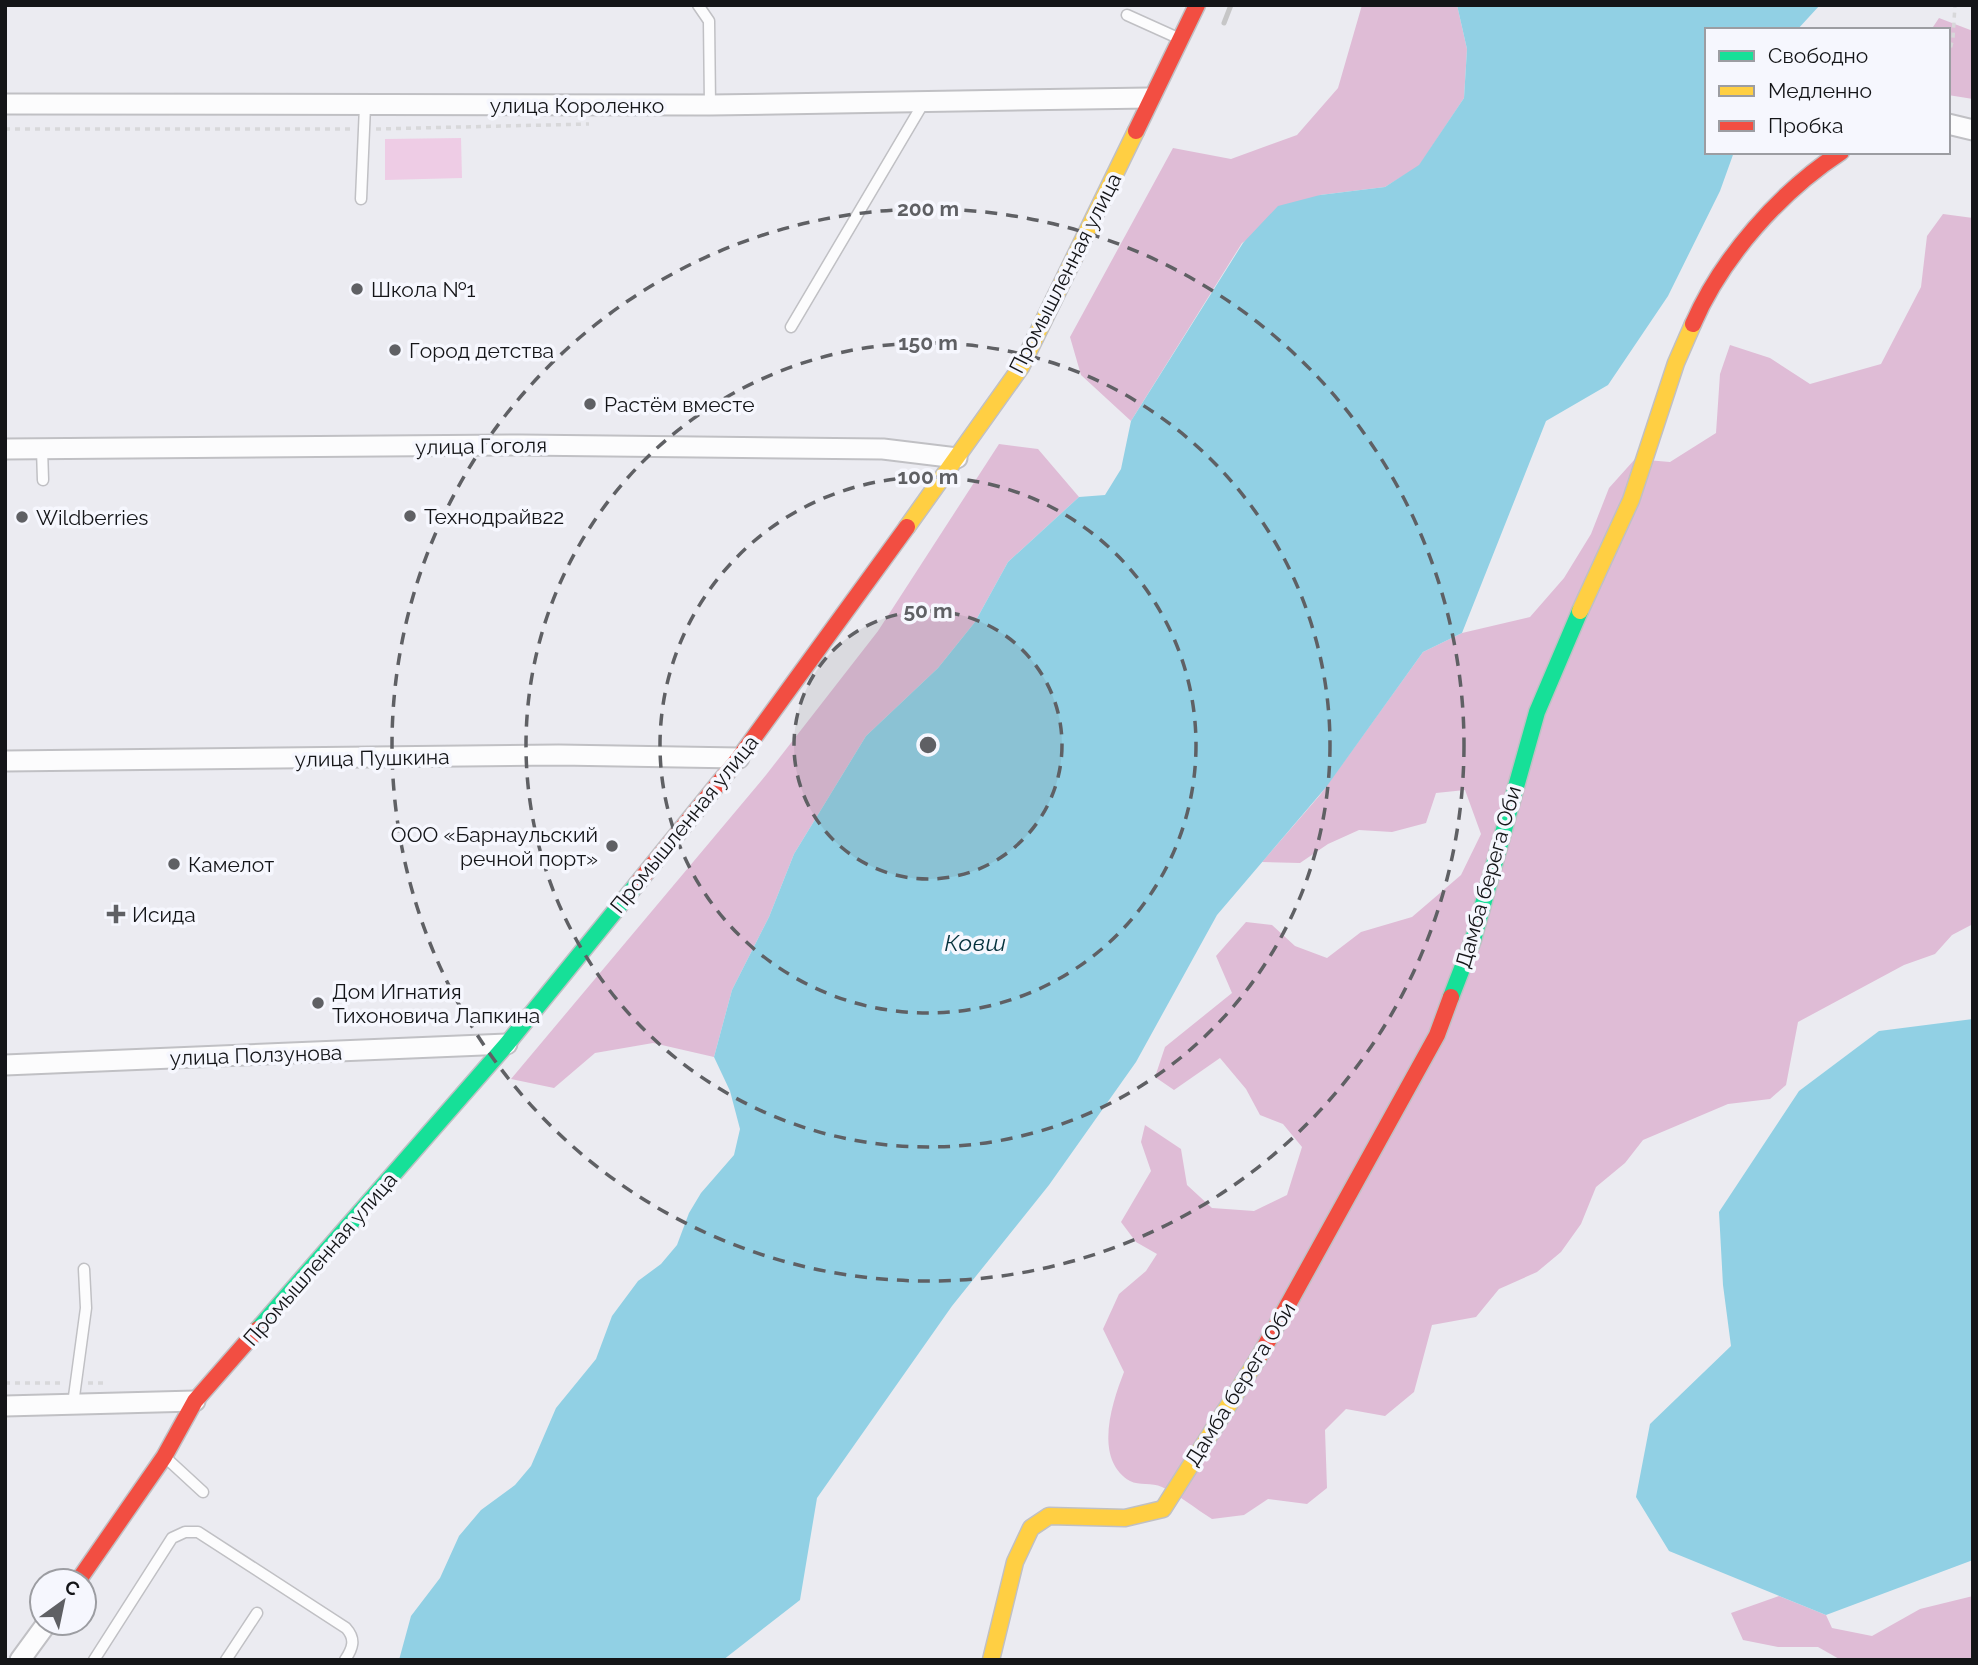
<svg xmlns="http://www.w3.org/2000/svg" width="1978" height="1665" viewBox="0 0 1978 1665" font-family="Raleway,sans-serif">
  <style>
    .green { fill: #eecce5 }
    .forest { fill: #dfbcd6 }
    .water { fill: #91d0e4 }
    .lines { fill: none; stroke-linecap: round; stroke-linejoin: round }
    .lane-casing { stroke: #c0c0c4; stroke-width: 13 }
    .street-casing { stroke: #c0c0c4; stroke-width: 23 }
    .fast-casing { stroke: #c0c0c4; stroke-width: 19 }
    .slow-casing { stroke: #c0c0c4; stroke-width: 19 }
    .jam-casing { stroke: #c0c0c4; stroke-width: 19 }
    .path { stroke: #d8d8da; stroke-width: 3.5; stroke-dasharray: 5 5; stroke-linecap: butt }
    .lane { stroke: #fcfcfd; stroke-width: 10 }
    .street { stroke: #fcfcfd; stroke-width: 19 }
    .fast { stroke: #16e098; stroke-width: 16 }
    .slow { stroke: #ffcf43; stroke-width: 16 }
    .jam { stroke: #f24e42; stroke-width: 16 }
    .rail { stroke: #c6c6c7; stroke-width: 5 }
    .ring { fill: none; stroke: #5f6064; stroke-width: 3.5; stroke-dasharray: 12 9 }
    .poi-dot { fill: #5f6064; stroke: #f6f7fe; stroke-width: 2.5 }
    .labels { text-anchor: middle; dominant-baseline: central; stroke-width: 7; stroke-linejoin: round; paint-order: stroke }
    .street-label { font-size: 21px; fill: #141518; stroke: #f6f7fe }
    .poi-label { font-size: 21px; fill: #141518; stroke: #f6f7fe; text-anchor: start }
    .water-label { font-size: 23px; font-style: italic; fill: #04313c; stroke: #f6f7fe }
    .centre { fill: #5f6064; stroke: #f6f7fe; stroke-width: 3.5 }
    .ring-label { font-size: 21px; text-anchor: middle; font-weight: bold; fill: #5f6064; stroke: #f6f7fe; stroke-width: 7; stroke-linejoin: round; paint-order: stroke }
  </style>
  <rect width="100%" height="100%" fill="#ebebf1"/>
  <polygon class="green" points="461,138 462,178 385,180 385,139"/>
  <g class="forest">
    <polygon points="1362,5 1457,5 1467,49 1464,98 1419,166 1385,187 1320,195 1242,243 1131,421 1081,375 1070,337 1173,148 1231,159 1297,135 1338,88"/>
    <polygon points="1939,18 1973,31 1973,99 1948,95 1948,30 1931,30"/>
    <path d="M 1943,214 L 1973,218 L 1973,924 L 1952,935 L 1935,954 L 1904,965 L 1798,1022 L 1786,1085 L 1770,1099 L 1728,1104 L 1643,1140 L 1625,1163 L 1596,1187 L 1581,1224 L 1561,1252 L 1537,1272 L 1499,1289 L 1476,1317 L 1432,1325 L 1414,1392 L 1385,1416 L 1346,1409 L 1325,1430 L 1327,1488 L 1307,1504 L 1268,1499 L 1244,1515 L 1212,1519 C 1196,1509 1179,1495 1162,1487 C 1152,1482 1139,1486 1130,1481 C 1093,1459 1112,1403 1124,1372 L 1103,1329 L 1119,1294 L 1146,1271 L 1157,1254 L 1136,1242 L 1121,1222 L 1151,1171 L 1141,1142 L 1145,1125 L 1181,1149 L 1187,1185 L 1212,1208 L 1254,1211 L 1287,1195 L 1302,1147 L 1283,1124 L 1260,1115 L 1246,1089 L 1220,1058 L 1174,1090 L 1155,1077 L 1165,1047 L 1232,993 L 1216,956 L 1246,922 L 1272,925 L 1295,946 L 1327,958 L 1361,932 L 1412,917 L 1461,875 L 1481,834 L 1465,790 L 1436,793 L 1426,823 L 1392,832 L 1359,830 L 1328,844 L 1300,863 L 1262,862 L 1320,795 L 1423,652 L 1462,633 L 1530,617 L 1564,578 L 1591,534 L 1609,488 L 1635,459 L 1670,462 L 1716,433 L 1720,374 L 1730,345 L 1770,358 L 1810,384 L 1881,364 L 1921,287 L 1927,236 Z"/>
    <polygon points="999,444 1038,449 1079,497 1008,562 975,622 938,668 866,736 794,854 769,917 732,990 714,1057 653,1043 595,1053 554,1088 511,1079 766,775 878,631"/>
    <polygon points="1779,1596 1826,1615 1832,1628 1872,1636 1920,1609 1973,1596 1973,1660 1841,1660 1818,1647 1778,1647 1743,1640 1731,1613"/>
  </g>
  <g class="water">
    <polygon points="1457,5 1820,5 1797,30 1707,30 1707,152 1734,152 1720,191 1668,296 1608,385 1546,421 1462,633 1423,652 1327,786 1217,915 1136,1062 1049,1185 952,1306 817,1498 800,1600 723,1660 399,1660 411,1616 440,1578 459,1536 481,1510 515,1485 531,1466 556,1408 596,1359 612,1316 638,1281 661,1264 677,1245 689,1213 701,1193 734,1155 740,1129 730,1091 714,1057 732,990 769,917 794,854 866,736 938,668 975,622 1008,562 1079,497 1105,495 1121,469 1131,421 1243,243 1278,206 1320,195 1385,187 1419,165 1464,98 1467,49"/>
    <polygon points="1973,1019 1973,1560 1826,1615 1669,1551 1636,1497 1650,1424 1731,1346 1723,1285 1719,1212 1799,1091 1879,1031"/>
  </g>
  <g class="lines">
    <defs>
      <g id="lane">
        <polyline points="698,5 709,21 710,105"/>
        <polyline points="1127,15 1178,38"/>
        <polyline points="361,199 365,106"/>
        <polyline points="791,327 924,102"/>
        <polyline points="42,449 43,480"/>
        <polyline points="73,1404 86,1308 84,1269"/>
        <polyline points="165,1457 203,1492"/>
        <path d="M 94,1660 L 172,1538 L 185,1532 L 198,1532 L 346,1628 C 356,1639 353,1648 345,1660"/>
        <polyline points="226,1660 257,1613"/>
      </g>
      <g id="street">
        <polyline points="5,104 710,105 1149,98"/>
        <polyline points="1948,124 1973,130"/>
        <polyline points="5,449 521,445 883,449 957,458"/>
        <polyline points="5,761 559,755 739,758"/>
        <polyline points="5,1065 507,1044"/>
        <polyline points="5,1406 195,1401"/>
        <polyline points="20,1660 47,1623"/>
      </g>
      <g id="fast">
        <polyline points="1451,997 1473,940 1537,712 1580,611"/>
        <polyline points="258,1329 507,1044 637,884"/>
      </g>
      <g id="slow">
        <polyline points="907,527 1021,367 1136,131"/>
        <polyline points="1580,611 1631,500 1676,363 1693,324"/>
        <polyline points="991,1660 1015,1562 1031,1528 1049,1516 1125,1518 1163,1509 1259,1357"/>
      </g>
      <g id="jam">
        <polyline points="1136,131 1197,5"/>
        <path d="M 1693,324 C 1722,257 1780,192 1841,152"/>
        <polyline points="637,884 739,758 907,527"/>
        <polyline points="1259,1357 1437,1035 1451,997"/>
        <polyline points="78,1581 164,1457 195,1401 258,1329"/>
      </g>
    </defs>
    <use href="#lane" class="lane-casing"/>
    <use href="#street" class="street-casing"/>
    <use href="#fast" class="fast-casing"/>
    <use href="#slow" class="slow-casing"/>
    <use href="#jam" class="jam-casing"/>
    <g class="path">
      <polyline points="1948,57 1953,38 1955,5"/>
      <polyline points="5,129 351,129"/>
      <polyline points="376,129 589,124"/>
      <polyline points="5,1383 63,1383"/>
      <polyline points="88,1383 108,1383"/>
    </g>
    <use href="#lane" class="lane"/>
    <use href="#street" class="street"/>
    <use href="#fast" class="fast"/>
    <use href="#slow" class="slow"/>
    <use href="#jam" class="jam"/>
    <polyline class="rail" points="1224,23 1231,5"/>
  </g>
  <circle cx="928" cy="745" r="134" fill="#5f6064" fill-opacity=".12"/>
  <g class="ring">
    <circle cx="928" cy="745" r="134"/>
    <circle cx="928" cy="745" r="268"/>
    <circle cx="928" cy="745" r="402"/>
    <circle cx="928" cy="745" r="536"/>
  </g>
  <g class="poi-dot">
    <circle cx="357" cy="289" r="7"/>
    <circle cx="395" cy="350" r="7"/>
    <circle cx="590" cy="404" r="7"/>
    <circle cx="410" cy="516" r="7"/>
    <circle cx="22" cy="517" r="7"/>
    <circle cx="612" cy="846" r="7"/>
    <circle cx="174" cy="864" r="7"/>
    <path d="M112.5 903.5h7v7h7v7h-7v7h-7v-7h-7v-7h7z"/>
    <circle cx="318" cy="1003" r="7"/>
  </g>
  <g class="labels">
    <g class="street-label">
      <text x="577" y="105">улица Короленко</text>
      <text transform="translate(1065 273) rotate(-63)">Промышленная улица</text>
      <text transform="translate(481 446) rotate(-1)">улица Гоголя</text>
      <text transform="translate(372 758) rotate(-1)">улица Пушкина</text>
      <text transform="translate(684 824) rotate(-51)">Промышленная улица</text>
      <text transform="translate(1488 877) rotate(-74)">Дамба берега Оби</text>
      <text transform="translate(256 1055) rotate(-2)">улица Ползунова</text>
      <text transform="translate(320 1259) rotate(-49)">Промышленная улица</text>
      <text transform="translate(1240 1384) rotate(-58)">Дамба берега Оби</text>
    </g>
    <g class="poi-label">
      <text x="371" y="289">Школа №1</text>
      <text x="409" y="350">Город детства</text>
      <text x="604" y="404">Растём вместе</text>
      <text x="424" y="516">Технодрайв22</text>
      <text x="36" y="517">Wildberries</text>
      <text x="598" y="834" text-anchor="end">ООО «Барнаульский<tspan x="598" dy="24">речной порт»</tspan></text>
      <text x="188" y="864">Камелот</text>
      <text x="132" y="914">Исида</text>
      <text x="332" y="991">Дом Игнатия<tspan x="332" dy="24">Тихоновича Лапкина</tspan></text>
    </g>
    <g class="water-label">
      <text x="975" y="942">Ковш</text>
    </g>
  </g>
  <circle cx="928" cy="745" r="10" class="centre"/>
  <g class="ring-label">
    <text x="928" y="216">200 m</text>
    <text x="928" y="350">150 m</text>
    <text x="928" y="484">100 m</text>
    <text x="928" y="618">50 m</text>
  </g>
  <rect width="1978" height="1665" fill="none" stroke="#141518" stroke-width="14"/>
  <rect x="1705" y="28" width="245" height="126" fill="#f6f7fe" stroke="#9c9da2" stroke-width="2"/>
  <rect x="1719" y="51" width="35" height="10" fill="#16e098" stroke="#9c9da2" stroke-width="2"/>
  <text x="1768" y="63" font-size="21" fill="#141518">Свободно</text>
  <rect x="1719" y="86" width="35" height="10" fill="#ffcf43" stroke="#9c9da2" stroke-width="2"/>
  <text x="1768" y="98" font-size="21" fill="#141518">Медленно</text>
  <rect x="1719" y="121" width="35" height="10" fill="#f24e42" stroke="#9c9da2" stroke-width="2"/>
  <text x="1768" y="133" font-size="21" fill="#141518">Пробка</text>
  <g transform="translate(63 1602) rotate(33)"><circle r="33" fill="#f6f7fe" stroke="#9c9da2" stroke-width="2"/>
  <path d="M0-5L12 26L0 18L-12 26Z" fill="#5f6064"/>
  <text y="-10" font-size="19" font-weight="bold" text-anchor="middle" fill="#141518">С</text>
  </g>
</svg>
